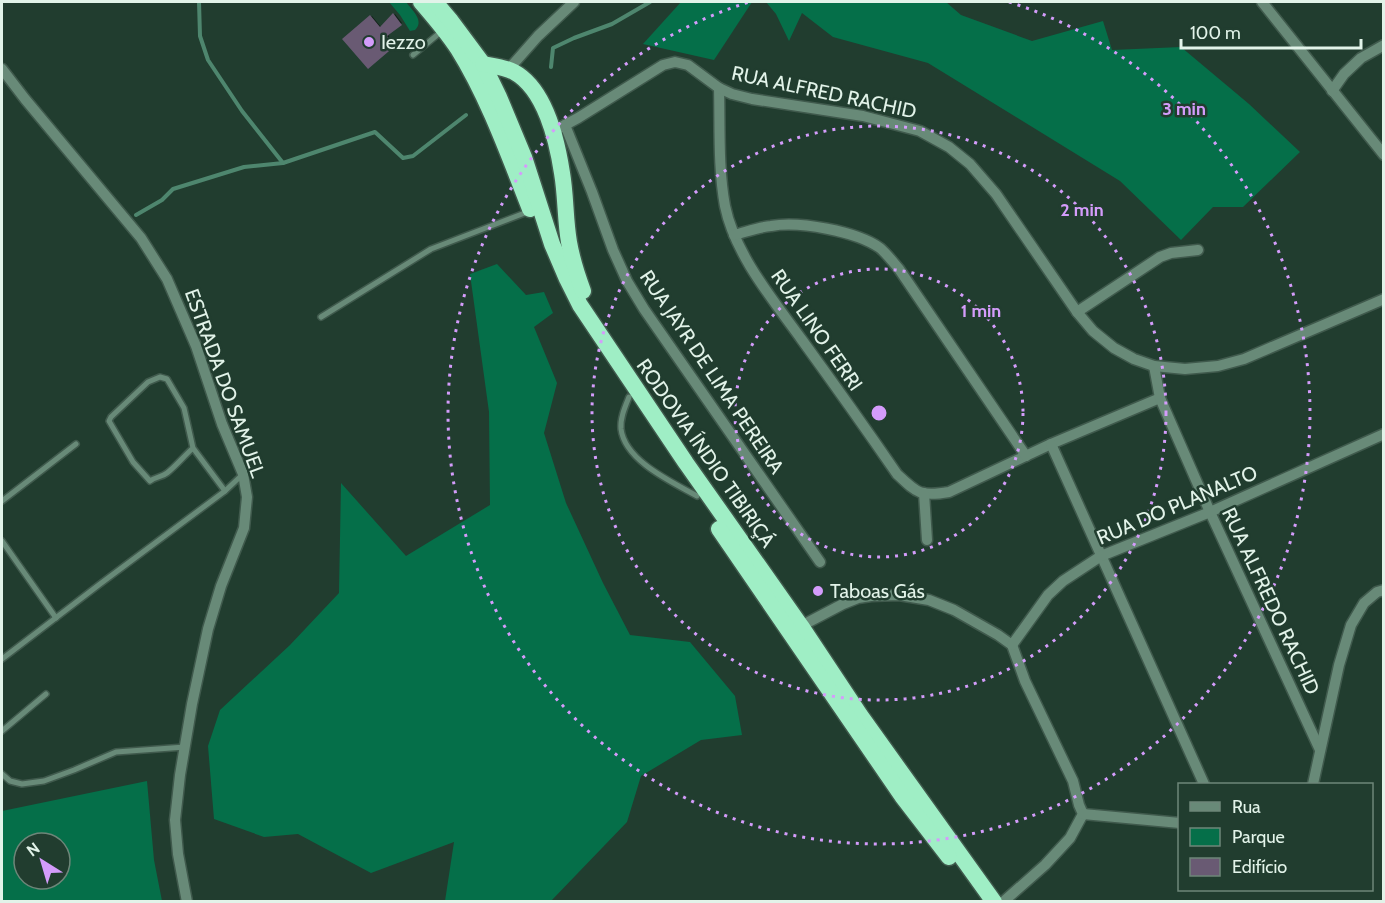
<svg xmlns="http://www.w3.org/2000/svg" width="1385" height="903" viewBox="0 0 1385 903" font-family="Cabin,sans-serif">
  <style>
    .green { fill: #056f49; fill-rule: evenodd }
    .shadow { fill: #0007 }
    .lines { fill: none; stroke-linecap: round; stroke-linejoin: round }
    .stream { stroke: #4e866e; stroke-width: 4 }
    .building { fill: #695a73 }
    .service-casing { stroke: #405a4d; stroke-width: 8 }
    .minor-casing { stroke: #405a4d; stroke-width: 13 }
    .trunk-casing { stroke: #405a4d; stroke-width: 19 }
    .service { stroke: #688a78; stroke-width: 5 }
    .minor { stroke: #688a78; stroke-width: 10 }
    .trunk { stroke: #9feec5; stroke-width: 16 }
    .ring { fill: none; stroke: #d49cfb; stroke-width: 3; stroke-dasharray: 3 6 }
    .poi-dot { fill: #d49cfb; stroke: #213d2f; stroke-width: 2 }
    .labels { text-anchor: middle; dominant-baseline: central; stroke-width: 5; stroke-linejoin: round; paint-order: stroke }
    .poi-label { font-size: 20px; fill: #e2f3e9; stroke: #213d2f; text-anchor: start }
    .street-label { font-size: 20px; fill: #e2f3e9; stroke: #213d2f }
    .centre { fill: #d49cfb; stroke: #213d2f; stroke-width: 3 }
    .ring-label { font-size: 18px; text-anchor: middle; font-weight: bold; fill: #d49cfb; stroke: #213d2f; stroke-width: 5; stroke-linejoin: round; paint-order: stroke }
  </style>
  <rect width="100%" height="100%" fill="#213d2f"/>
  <g class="green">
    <path d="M 389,2 L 406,2 C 412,10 425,21 415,30 L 410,31 L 400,15 Z"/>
    <polygon points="681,2 752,2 714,60 643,44"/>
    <polygon points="766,2 946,2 961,15 1032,41 1103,21 1112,50 1181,47 1249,104 1300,152 1243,207 1213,207 1181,240 1120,181 928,63 833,37 802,13 789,41 776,14"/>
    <polygon points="497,264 526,295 544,292 553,313 534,327 557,383 544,433 566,503 603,583 630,635 690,642 735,696 742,735 701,740 641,776 627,822 551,901 445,901 454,842 371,873 298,834 264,837 214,819 208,746 220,710 290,645 339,593 341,483 406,556 490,505 489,412 470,274"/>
    <path d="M 147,781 L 154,860 L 162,901 L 2,901 L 2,811 ZM 24,843 L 60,843 L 60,879 L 24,879 Z"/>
  </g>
  <polygon class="shadow" points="395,14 402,23 387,34 395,44 368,67 344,39 372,16 381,27"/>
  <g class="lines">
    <g class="stream">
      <polyline points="199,2 200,36 208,60 242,111 283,163"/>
      <polyline points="551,67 553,48 574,38 612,24 650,2"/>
      <polyline points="136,215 162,200 173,189 244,167 283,163 375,132 403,158 413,156 466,115"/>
    </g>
  </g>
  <polygon class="building" points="393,13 402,25 387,36 395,46 368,69 342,39 370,15 380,27"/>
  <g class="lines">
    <defs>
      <g id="service">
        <polyline points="413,55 442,31"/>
        <polyline points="321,317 431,249 530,211"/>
        <path d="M 629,397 C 625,407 620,418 621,429 C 625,461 672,482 697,496"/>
        <path d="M 193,448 C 184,456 176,466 167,473 C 162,477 155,477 150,481 L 133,462 L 109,421 L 111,417 L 148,382 L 160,377 L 167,379 L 184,408 L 193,448 L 225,491"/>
        <polyline points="2,501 76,444"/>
        <polyline points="2,541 56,618"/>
        <polyline points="2,659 100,584 225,491 242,475"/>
        <polyline points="2,731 46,694"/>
        <polyline points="2,774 10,781 22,784 44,781 74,770 116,752 185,747"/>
      </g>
      <g id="minor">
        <polyline points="1262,2 1384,155"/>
        <polyline points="2,69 25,99 141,238 167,279 196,346 222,424 243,474 247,497 244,528 221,586 208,629 192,704 180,775 175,820 178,854 187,902"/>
        <polyline points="508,70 538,36 574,2"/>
        <path d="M 719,88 C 720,127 718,168 725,206 C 735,255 774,301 802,340 C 834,384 866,429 897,474 C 917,493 920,497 949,492 L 1051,444 L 1160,398"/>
        <polyline points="1332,91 1344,74 1361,58 1384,45"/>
        <polyline points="565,125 592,192 613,250 627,281 644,309 820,562"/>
        <polyline points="552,132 578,118 663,65 675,62 688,65 719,88 732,94 752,99 863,116 920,131 949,147 970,164 996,194 1077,312 1093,331 1114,348 1134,359 1154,366 1185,369 1218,366 1244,359 1384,299"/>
        <path d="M 734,235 C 746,232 759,227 771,226 C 799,221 856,231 880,248 C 887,254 893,262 899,269 L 1026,456"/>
        <polyline points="1077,312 1160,257 1171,253 1198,250"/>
        <polyline points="1154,366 1160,398 1210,512 1320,750"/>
        <polyline points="1051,444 1204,784"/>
        <polyline points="924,493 927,540"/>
        <polyline points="801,626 843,604 858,598 871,596 899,595 929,600 954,610 998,635 1012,645 1025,681 1073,781 1079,805 1083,814 1070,838 1045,865 1003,902"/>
        <polyline points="1012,645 1048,595 1063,581 1101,556 1210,512 1384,434"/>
        <polyline points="1313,784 1339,665 1351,625 1364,603 1377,592 1384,590"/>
        <polyline points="1083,814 1180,823"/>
      </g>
      <g id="trunk">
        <path d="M 421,2 C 434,17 447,32 458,49 C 488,97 509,156 530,209"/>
        <polyline points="435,2 451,21 483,64 499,97 524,157 552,244 567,279 580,305 686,463 801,626 860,715 994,902"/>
        <path d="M 483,64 C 493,66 505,67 514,72 C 545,89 557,140 562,173 C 566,196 565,219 569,242 C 572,259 577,275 583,291"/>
        <polyline points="719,529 902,796 949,857"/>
      </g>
    </defs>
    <use href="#service" class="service-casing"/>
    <use href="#minor" class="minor-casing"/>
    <use href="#trunk" class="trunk-casing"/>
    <use href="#service" class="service"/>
    <use href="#minor" class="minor"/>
    <use href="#trunk" class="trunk"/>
  </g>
  <g class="ring">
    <circle cx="879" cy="413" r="144"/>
    <circle cx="879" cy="413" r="287"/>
    <path d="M1009 2A431 431 0 1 1 749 2"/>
  </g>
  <g class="poi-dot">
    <circle cx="369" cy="42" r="6"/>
    <circle cx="818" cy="591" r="6"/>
  </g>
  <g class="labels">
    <g class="poi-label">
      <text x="381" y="42">Iezzo</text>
      <text x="830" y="591">Taboas Gás</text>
    </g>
    <g class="street-label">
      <text transform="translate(824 92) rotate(12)">RUA ALFRED RACHID</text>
      <text transform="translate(817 330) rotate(55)">RUA LINO FERRI</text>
      <text transform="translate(712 372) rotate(56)">RUA JAYR DE LIMA PEREIRA</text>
      <text transform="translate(225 383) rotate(70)">ESTRADA DO SAMUEL</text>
      <text transform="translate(706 453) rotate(55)">RODOVIA ÍNDIO TIBIRIÇÁ</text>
      <text transform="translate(1177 505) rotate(-23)">RUA DO PLANALTO</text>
      <text transform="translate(1271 601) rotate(65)">RUA ALFREDO RACHID</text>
    </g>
  </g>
  <circle cx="879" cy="413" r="9" class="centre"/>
  <g class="ring-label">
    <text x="1184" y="115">3 min</text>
    <text x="1082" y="216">2 min</text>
    <text x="981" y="317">1 min</text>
  </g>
  <rect width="1385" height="903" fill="none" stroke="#e2f3e9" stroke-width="6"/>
  <rect x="1178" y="783" width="195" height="108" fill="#213d2f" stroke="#6e8679" stroke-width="1.5"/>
  <rect x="1190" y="802" width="30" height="9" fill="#688a78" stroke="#6e8679" stroke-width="1.5"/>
  <text x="1232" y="813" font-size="18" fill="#e2f3e9">Rua</text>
  <rect x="1190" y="828" width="30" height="18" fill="#056f49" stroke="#6e8679" stroke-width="1.5"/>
  <text x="1232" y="843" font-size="18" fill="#e2f3e9">Parque</text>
  <rect x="1190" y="858" width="30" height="18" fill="#695a73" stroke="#6e8679" stroke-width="1.5"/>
  <text x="1232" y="873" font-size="18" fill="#e2f3e9">Edifício</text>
  <g transform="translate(42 861) rotate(323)"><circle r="28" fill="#213d2f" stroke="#6e8679" stroke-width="1.5"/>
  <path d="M0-4.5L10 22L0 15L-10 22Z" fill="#d49cfb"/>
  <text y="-9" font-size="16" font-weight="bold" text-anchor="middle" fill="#e2f3e9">N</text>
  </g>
  <path d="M1181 39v9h180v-9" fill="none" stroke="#e2f3e9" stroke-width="3"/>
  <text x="1190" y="39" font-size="18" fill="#e2f3e9" stroke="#213d2f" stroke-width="4.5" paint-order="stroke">100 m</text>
</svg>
